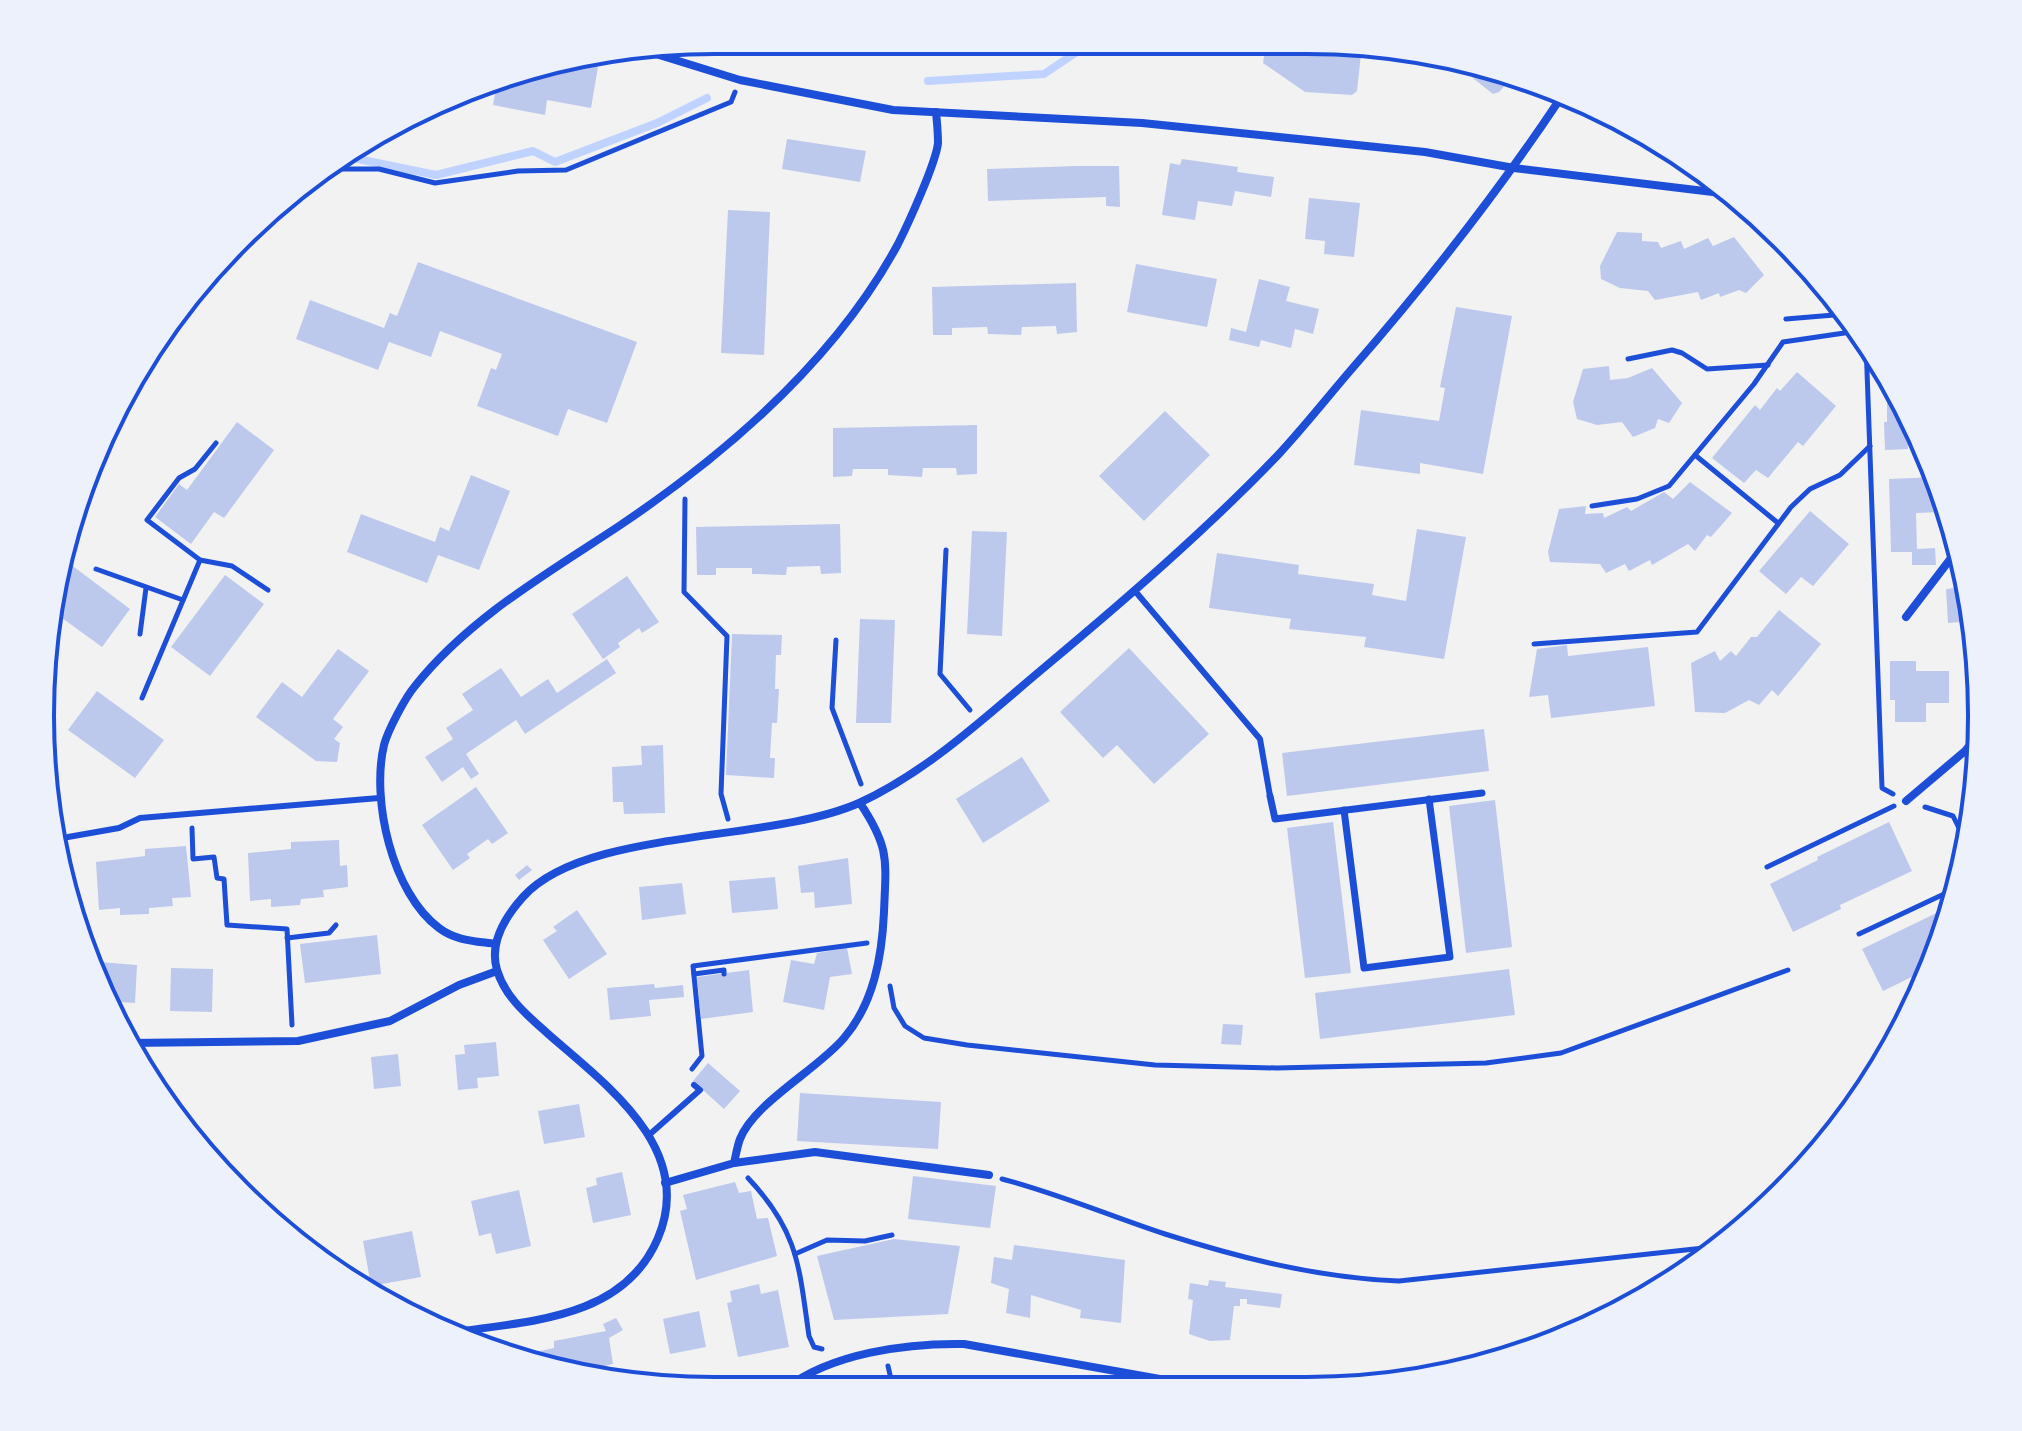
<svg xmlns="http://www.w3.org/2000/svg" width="2022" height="1431" viewBox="0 0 2022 1431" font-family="'Zilla Slab',serif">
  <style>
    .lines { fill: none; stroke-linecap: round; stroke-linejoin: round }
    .stream { stroke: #bfd3fe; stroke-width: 8 }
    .building { fill: #bdc9ec }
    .path { stroke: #1d4ed8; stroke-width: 5 }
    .service { stroke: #1d4ed8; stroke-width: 6 }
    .pedestrian { stroke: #1d4ed8; stroke-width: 7 }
    .minor { stroke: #1d4ed8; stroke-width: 8 }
    .rim { fill: none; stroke: #1d4ed8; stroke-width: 4 }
  </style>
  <rect width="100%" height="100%" fill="#f2f2f2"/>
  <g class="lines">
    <g class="stream">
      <polyline points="928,81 1044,74 1093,41 1101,40"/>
      <polyline points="336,157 348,157 436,175 533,151 555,162 657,123 707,98"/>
    </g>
  </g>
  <g class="building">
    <polygon points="1275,40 1307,40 1362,45 1357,91 1352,95 1305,92 1263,63 1264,56"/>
    <polygon points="1452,58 1510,80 1499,92 1493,94 1454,63"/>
    <polygon points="564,60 598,67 591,108 547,100 545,115 493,105 497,83 532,67 548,70 550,62"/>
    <polygon points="787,139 866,151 860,182 782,169"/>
    <polygon points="1182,159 1238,167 1237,172 1274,177 1271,197 1235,191 1232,206 1198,201 1195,220 1162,215 1170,163 1180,165"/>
    <polygon points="1077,166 1119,166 1120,207 1106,206 1106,197 988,201 987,169"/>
    <polygon points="1309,198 1360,203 1354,257 1324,254 1325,241 1305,239"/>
    <polygon points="728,210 770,212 764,355 721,353"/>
    <polygon points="1617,232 1642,233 1642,241 1658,242 1661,248 1681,241 1684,249 1708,238 1713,246 1734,237 1764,275 1746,293 1739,290 1720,297 1719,293 1701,300 1698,292 1655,300 1648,291 1620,288 1601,279 1600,266"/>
    <polygon points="418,262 637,342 607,423 568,409 558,436 477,406 491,368 496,370 502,354 440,331 431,357 389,342 378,370 296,339 310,300 384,328 390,313 397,316"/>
    <polygon points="1136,264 1217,279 1207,327 1127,312"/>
    <polygon points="1259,279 1290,287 1286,301 1319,309 1313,334 1295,329 1291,348 1261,340 1259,347 1229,340 1231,328 1246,332"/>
    <polygon points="1076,283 1077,332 1057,334 1056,326 1022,327 1021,335 988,334 987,327 952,328 952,335 933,335 932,287"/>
    <polygon points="1456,307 1512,316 1483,474 1420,463 1420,474 1354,465 1361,410 1439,421 1445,388 1440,387"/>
    <polygon points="1609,366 1610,380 1628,378 1652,368 1682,403 1669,423 1658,419 1655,428 1633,437 1622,422 1597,425 1577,419 1573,402 1583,369"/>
    <polygon points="1797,372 1836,406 1803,446 1798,442 1768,478 1756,470 1744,483 1712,458 1755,405 1760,410 1777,388 1780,391"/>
    <polygon points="1887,398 1901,398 1917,435 1908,435 1908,449 1885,450 1884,422 1887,422"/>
    <polygon points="1165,411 1210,455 1144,521 1099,476"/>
    <polygon points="237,422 274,450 224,518 214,512 191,544 155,517 179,484 187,490"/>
    <polygon points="977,425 977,474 957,475 956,468 923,468 922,477 888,475 888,469 853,469 852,476 833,477 833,428"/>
    <polygon points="471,475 510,491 479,570 438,555 427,583 347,552 361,514 435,542 440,527 449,531"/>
    <polygon points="1936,477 1943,491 1943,512 1916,513 1917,549 1935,548 1936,565 1912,565 1912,552 1891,552 1889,479"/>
    <polygon points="1690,482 1732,513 1711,537 1707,535 1695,551 1688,544 1652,565 1650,560 1629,571 1625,564 1606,573 1600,564 1550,562 1548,552 1559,509 1586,506 1585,514 1603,513 1604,518 1627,507 1631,511 1664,492 1673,499"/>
    <polygon points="1810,511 1849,544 1813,586 1801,577 1786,594 1759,571"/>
    <polygon points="840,524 841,573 821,574 820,566 787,567 786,575 752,574 752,568 716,568 716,575 697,575 696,527"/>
    <polygon points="1417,529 1466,537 1444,659 1364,647 1366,637 1289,629 1291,619 1209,608 1217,553 1299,565 1298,574 1374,584 1372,595 1406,601"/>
    <polygon points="972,531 1007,532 1002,636 967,634"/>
    <polygon points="66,561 130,609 102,647 51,610"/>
    <polygon points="225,575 264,604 210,676 171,647"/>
    <polygon points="627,576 659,622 642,633 639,628 618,643 620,647 603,659 572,614"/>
    <polygon points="1967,587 1975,621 1948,623 1946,589"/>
    <polygon points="1779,610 1821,644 1799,671 1778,696 1772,690 1759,705 1749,700 1725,713 1695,712 1691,663 1715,651 1720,661 1731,651 1736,656 1751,637 1757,637"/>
    <polygon points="860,619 895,620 891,723 856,723"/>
    <polygon points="732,634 782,635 781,655 776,655 775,689 779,689 778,707 777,723 772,723 770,758 775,758 774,778 726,775"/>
    <polygon points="1567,645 1568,656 1648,647 1655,706 1551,718 1548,695 1529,697 1537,649"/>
    <polygon points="1129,648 1209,734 1154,784 1117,745 1103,758 1060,712"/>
    <polygon points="338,649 369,671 333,719 343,727 334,739 340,743 337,762 316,761 256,717 282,682 302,697"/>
    <polygon points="607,659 616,673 525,734 516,720 466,754 479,774 471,779 463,767 442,782 425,757 453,739 446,728 473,710 462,694 501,668 521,697 548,679 557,693"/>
    <polygon points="1890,661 1916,661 1916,671 1949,671 1949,703 1926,703 1926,722 1895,722 1895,700 1890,700"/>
    <polygon points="97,691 164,740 135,778 68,730"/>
    <polygon points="1484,729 1489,771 1287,796 1282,753"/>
    <polygon points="663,745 665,813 624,814 623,802 613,802 612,767 642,765 641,746"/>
    <polygon points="1022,757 1050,801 983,843 956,799"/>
    <polygon points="476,787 508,833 492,844 488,839 467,854 470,858 453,870 422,825"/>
    <polygon points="1495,800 1512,947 1466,953 1449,806"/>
    <polygon points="1333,822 1351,973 1305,978 1287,828"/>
    <polygon points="1889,822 1912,871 1840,905 1841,909 1793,932 1770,884 1818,860 1817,857"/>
    <polygon points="339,840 340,866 347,865 348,887 323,890 324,897 301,899 300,905 271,907 271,899 250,901 248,853 291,849 291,842"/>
    <polygon points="186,846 191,897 172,898 173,906 149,908 149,914 120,915 120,908 99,910 96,862 145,856 145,849"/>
    <polygon points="848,858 852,904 815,908 814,892 801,893 798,866"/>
    <polygon points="527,865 532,870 519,880 515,875"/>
    <polygon points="775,877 778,909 732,913 729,881"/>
    <polygon points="682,883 686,914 642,920 639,887"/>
    <polygon points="1953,905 1930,968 1883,991 1862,949"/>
    <polygon points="577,910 607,954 569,979 543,940 557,931 553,927"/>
    <polygon points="377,935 381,974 305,983 300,944"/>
    <polygon points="847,948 852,974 830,977 824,1010 783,1002 791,960 814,964 817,953"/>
    <polygon points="100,962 137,965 135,1003 106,1001 99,979"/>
    <polygon points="171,968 213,969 212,1012 170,1011"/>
    <polygon points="1509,969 1515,1015 1320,1039 1315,993"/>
    <polygon points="749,970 753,1012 701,1019 697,977"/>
    <polygon points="654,984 655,988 683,985 684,997 649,1000 651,1016 610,1020 607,988"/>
    <polygon points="1223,1024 1243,1025 1241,1045 1221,1044"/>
    <polygon points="496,1042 499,1076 477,1078 478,1088 458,1090 455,1055 465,1054 464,1045"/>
    <polygon points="398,1054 401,1086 374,1089 371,1057"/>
    <polygon points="708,1063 740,1091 724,1109 693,1081"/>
    <polygon points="800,1093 941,1102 938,1149 797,1141"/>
    <polygon points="579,1104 585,1137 544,1144 538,1111"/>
    <polygon points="622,1172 631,1215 593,1223 586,1188 597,1185 596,1178"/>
    <polygon points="913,1176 996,1186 990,1228 908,1219"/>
    <polygon points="735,1182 739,1193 751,1191 757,1219 768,1218 777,1256 696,1280 680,1211 687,1209 683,1195"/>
    <polygon points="519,1190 531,1246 496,1254 491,1233 479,1236 471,1201"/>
    <polygon points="412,1231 421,1277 371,1286 363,1241"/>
    <polygon points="894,1239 960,1246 948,1314 834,1320 817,1256"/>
    <polygon points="1014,1245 1125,1260 1121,1323 1080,1318 1081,1310 1031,1295 1030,1318 1006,1313 1009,1289 991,1283 994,1257 1012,1260"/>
    <polygon points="1209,1280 1226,1282 1225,1287 1282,1294 1280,1308 1247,1304 1247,1299 1240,1299 1240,1306 1234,1306 1230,1340 1210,1341 1189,1334 1193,1300 1188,1299 1190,1283 1208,1286"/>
    <polygon points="759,1284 761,1294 778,1290 789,1347 738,1357 727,1303 732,1302 730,1291"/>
    <polygon points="699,1311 706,1347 670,1354 663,1319"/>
    <polygon points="616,1318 623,1330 609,1338 613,1364 573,1373 571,1365 563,1366 564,1372 541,1368 512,1357 554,1348 554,1341 606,1331 603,1324"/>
  </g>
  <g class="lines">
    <g class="path">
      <polyline points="323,169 379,169 435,183 518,171 566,170 731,102 735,92"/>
      <polyline points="1833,306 1837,314"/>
      <polyline points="1786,319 1846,314"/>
      <polyline points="1866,343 1882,788 1893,794"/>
      <polyline points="1628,359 1672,350 1682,353 1707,369 1768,365"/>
      <polyline points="216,443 195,469 179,478 147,520 200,560 232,566 268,590"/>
      <polyline points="1695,455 1778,523"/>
      <polyline points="685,499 684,592 727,636 721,794 728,819"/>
      <polyline points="1592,506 1637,499 1669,486 1754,384 1783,342 1858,331"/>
      <polyline points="946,550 940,674 970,710"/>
      <polyline points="96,569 183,600"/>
      <polyline points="140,634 146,588"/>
      <polyline points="836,640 832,708 861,784"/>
      <polyline points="1534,644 1697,632 1791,507 1810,489 1840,475 1870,446"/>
      <polyline points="142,698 200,560"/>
      <polyline points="46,783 57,827"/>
      <polyline points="1925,807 1953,816 1967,844"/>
      <polyline points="192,828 193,859 214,857 217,878 224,879 227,925 287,929 292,1025"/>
      <polyline points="1767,867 1894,806"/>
      <polyline points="1859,934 1959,887"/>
      <polyline points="287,938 329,933 336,925"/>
      <polyline points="694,974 724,970 724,974"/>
      <polyline points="890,986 894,1008 905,1026 924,1038 967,1045 1155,1065 1277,1068 1486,1063 1561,1053 1788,970"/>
      <polyline points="692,1069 702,1056 693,966 867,943"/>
      <path d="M 748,1178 C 799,1232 799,1267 809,1336 L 814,1347 L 822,1349"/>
      <path d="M 1002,1179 C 1057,1193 1110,1216 1165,1234 C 1240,1258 1319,1278 1399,1281 L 1713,1247"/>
      <polyline points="795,1254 827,1240 865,1241 892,1235"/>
      <polyline points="888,1366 893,1388"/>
    </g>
    <g class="service">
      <polyline points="1135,591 1260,739 1270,796"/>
      <polyline points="68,837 119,828 140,818 379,798"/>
      <polyline points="649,1135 700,1090 694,1085"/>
    </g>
    <g class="pedestrian">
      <polyline points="1270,796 1275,819 1482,793"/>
      <polyline points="1344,810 1364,968 1450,957 1429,799"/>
    </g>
    <g class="minor">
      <polyline points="643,50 740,80 893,110 1142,123 1425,152 1514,168 1721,193"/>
      <polyline points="1906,617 1958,549"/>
      <polyline points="1906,801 1965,751 1980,733"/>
      <path d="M 496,944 C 476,941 456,941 439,928 C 392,893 371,800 384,745 C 388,730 405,698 415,686 C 469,618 548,573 619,526 C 726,454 836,359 898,244 C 908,224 936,163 938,143 C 938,133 937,122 936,112"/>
      <polyline points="129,1043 298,1041 390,1021 459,985 497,971"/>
      <path d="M 734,1163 C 736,1155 737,1147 740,1139 C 754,1103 818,1069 844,1038 C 874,1003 882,956 884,912 C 886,860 890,848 860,803"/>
      <polyline points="665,1183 734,1163 815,1152 989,1175"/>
      <path d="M 449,1333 C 525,1321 623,1321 658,1238 C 696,1148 605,1084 547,1033 C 527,1015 505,997 497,970 C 489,943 505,917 523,897 C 585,828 769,843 859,803 C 929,771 987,715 1046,666 C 1126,599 1206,530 1278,455 C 1303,428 1326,399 1350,371 C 1426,284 1496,195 1560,99"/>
      <path d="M 785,1389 C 831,1353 907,1343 964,1344 L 1199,1386"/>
    </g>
  </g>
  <path d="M0 0H2022V1431H0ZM715 54H1307A661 661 0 0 1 1968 715V716A661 661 0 0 1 1307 1377H715A661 661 0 0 1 54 716V715A661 661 0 0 1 715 54Z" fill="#edf1fc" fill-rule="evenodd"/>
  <path class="rim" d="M715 54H1307A661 661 0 0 1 1968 715V716A661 661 0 0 1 1307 1377H715A661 661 0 0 1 54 716V715A661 661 0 0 1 715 54Z"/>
</svg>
